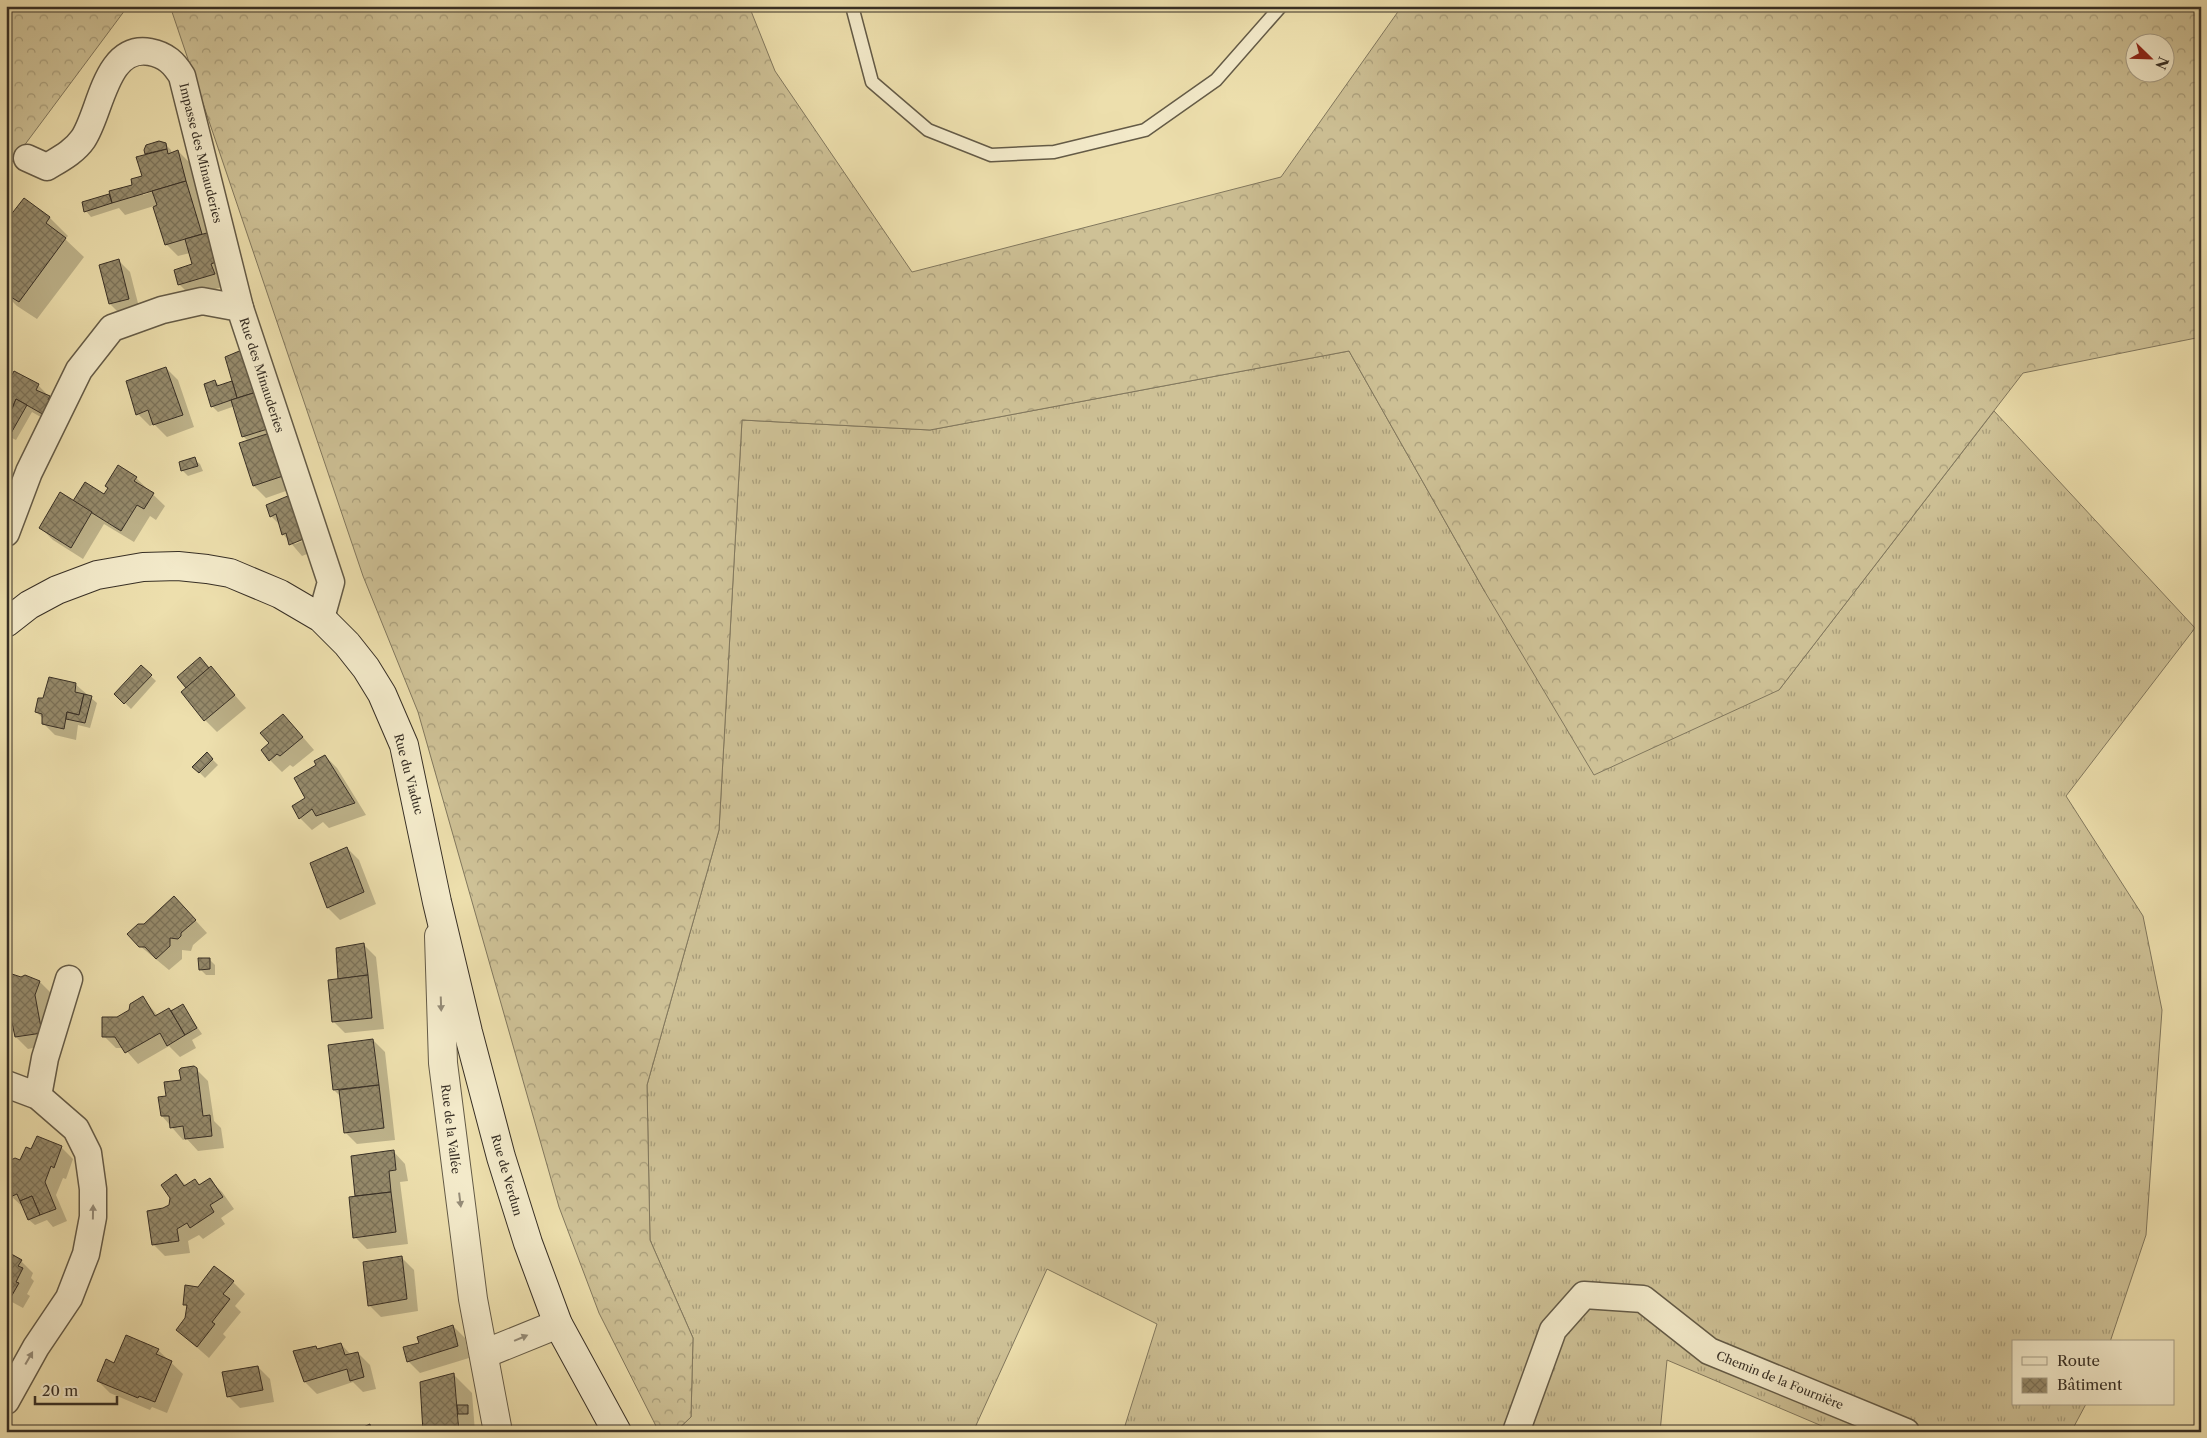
<svg xmlns="http://www.w3.org/2000/svg" width="2207" height="1438" viewBox="0 0 2207 1438" font-family="'Libre Caslon Text',serif">
  <style>
    .grass { fill: url(#grass-tufts); stroke: #82785e }
    .forest { fill: url(#forest-crowns); stroke: #82785e; fill-rule: evenodd }
    .shadow { fill: #0003; fill-rule: evenodd }
    .building { fill: url(#building-cross-hatch); stroke: #372f25 }
    .lines { fill: none; stroke-linecap: round; stroke-linejoin: round }
    .service-casing { stroke: #645b47; stroke-width: 15 }
    .minor-casing { stroke: #645b47; stroke-width: 29 }
    .tertiary-casing { stroke: #645b47; stroke-width: 30 }
    .secondary-casing { stroke: #372f25; stroke-width: 30 }
    .service { stroke: #f3eaca; stroke-width: 12 }
    .minor { stroke: #f3eaca; stroke-width: 26 }
    .tertiary { stroke: #f3eaca; stroke-width: 28 }
    .secondary { stroke: #f3eaca; stroke-width: 28 }
    .oneway { fill: #958c78 }
    .labels { text-anchor: middle; dominant-baseline: central; stroke-width: 5; stroke-linejoin: round; paint-order: stroke }
    .street-label { font-size: 12px; fill: #372f25; stroke: #f3eaca }
  </style>
  <defs>
    <pattern id="grass-tufts" width="24" height="20" patternUnits="userSpaceOnUse" patternTransform="scale(1.25)"><rect width="24" height="20" fill="#cec196"/><path d="M3 7l-1-3M5 7V3M7 7l1-3M15 17l-1-3M17 17v-4M19 17l1-3" fill="none" stroke="#a89d7a"/></pattern>
    <pattern id="forest-crowns" width="20" height="18" patternUnits="userSpaceOnUse" patternTransform="scale(1.25)"><rect width="20" height="18" fill="#cec196"/><path d="M2 6a3 3 0 1 1 6 0M12 15a3 3 0 1 1 6 0" fill="none" stroke="#a89d7a"/></pattern>
    <pattern id="building-cross-hatch" width="8" height="8" patternUnits="userSpaceOnUse" patternTransform="scale(1.25)"><rect width="8" height="8" fill="#968b6c"/><path d="M0 0l8 8M0 8l8-8" fill="none" stroke="#7b7259"/></pattern>
  </defs>
  <rect width="100%" height="100%" fill="#eddfad"/>
  <filter id="stains"><feTurbulence type="fractalNoise" baseFrequency=".004" numOctaves="4"/><feColorMatrix values="0 0 0 0 .2 0 0 0 0 .09 0 0 0 0 .02 0 0 0 .5 -.17"/></filter>
  <radialGradient id="worn" r=".72"><stop offset=".6" stop-color="#630" stop-opacity="0"/><stop offset="1" stop-color="#630" stop-opacity=".3"/></radialGradient>
  <polygon class="grass" points="1349,351 1485,592 1779,690 1994,411 2195,628 2066,796 2143,916 2162,1010 2146,1235 2110,1342 2013,1342 2013,1404 2086,1404 2071,1432 1836,1432 1667,1360 1660,1432 1123,1432 1157,1324 1047,1269 973,1432 675,1432 691,1417 693,1338 650,1240 647,1085 719,830 742,420 930,430"/>
  <g class="forest">
    <polygon points="6,6 128,6 6,170"/>
    <path d="M 170,6 L 749,6 L 775,71 L 912,272 L 1281,177 L 1402,6 L 2201,6 L 2201,337 L 2023,373 L 1779,690 L 1594,775 L 1485,592 L 1349,351 L 930,430 L 742,420 L 719,830 L 647,1085 L 650,1240 L 693,1338 L 691,1417 L 675,1432 L 659,1432 L 599,1313 L 559,1207 L 418,712 L 363,576 ZM 2134,42 L 2164,42 L 2164,72 L 2134,72 Z"/>
  </g>
  <g class="shadow">
    <path d="M 165,144 L 171,150 L 172,154 L 178,151 L 190,163 L 226,286 L 191,296 L 179,284 L 194,265 L 190,253 L 178,256 L 166,244 L 154,206 L 125,215 L 119,208 L 91,217 L 86,211 L 109,195 L 112,199 L 134,185 L 143,177 L 148,155 L 146,154 ZM 157,188 L 158,190 L 143,195 L 143,193 Z"/>
    <polygon points="24,200 50,218 68,236 65,239 84,257 37,319 17,306 6,295 6,223"/>
    <polygon points="118,260 130,272 140,311 122,316 110,304 100,265"/>
    <polygon points="261,361 300,486 266,498 254,486 248,441 243,436 235,406 218,412 212,406 215,381 220,386 231,382 235,386"/>
    <polygon points="166,368 178,380 194,427 167,437 154,424 150,426 138,414"/>
    <polygon points="38,385 61,409 58,427 32,412 16,440 6,435 6,389"/>
    <polygon points="194,459 200,464 203,471 188,476 182,470"/>
    <polygon points="136,478 165,506 156,520 150,516 134,542 104,524 83,559 53,540 41,528 74,502 104,496"/>
    <path d="M 294,495 L 312,515 L 322,548 L 302,556 L 283,534 L 281,526 L 271,516 L 268,505 ZM 317,533 L 317,535 L 295,544 L 293,542 Z"/>
    <polygon points="141,667 156,681 131,709 116,694"/>
    <polygon points="211,668 246,708 217,732 205,720"/>
    <polygon points="75,684 97,703 90,728 78,725 76,740 55,735 43,723 43,718 36,712 44,699"/>
    <polygon points="295,728 314,750 293,767 290,765 282,772 270,760"/>
    <polygon points="207,754 218,765 205,778 194,767"/>
    <polygon points="325,756 337,768 366,815 329,828 323,822 312,830 300,818 294,807 307,799 318,765"/>
    <polygon points="347,848 359,860 376,904 340,920 328,908 311,863"/>
    <polygon points="186,910 207,933 193,945 191,951 182,950 182,959 169,970 140,946 144,925"/>
    <polygon points="364,945 376,957 384,1029 345,1033 333,1021 340,980"/>
    <polygon points="209,959 215,965 215,975 206,975 200,969"/>
    <polygon points="6,973 40,982 52,994 53,1044 28,1049 16,1037 13,1020 6,1018"/>
    <polygon points="143,998 158,1016 182,1005 202,1034 192,1040 196,1048 180,1057 169,1046 138,1064 124,1048 116,1048 104,1036 117,1018 130,1011"/>
    <polygon points="373,1040 385,1052 395,1140 357,1144 345,1132 341,1097 334,1090 330,1046"/>
    <polygon points="196,1069 208,1081 214,1121 221,1128 224,1148 198,1151 187,1139 183,1140 162,1116 168,1097"/>
    <polygon points="61,1147 73,1159 66,1179 63,1178 56,1195 67,1221 53,1227 47,1220 35,1225 29,1220 24,1208 11,1196 6,1168 8,1163 21,1162 32,1151"/>
    <polygon points="393,1151 405,1164 408,1181 400,1182 408,1244 367,1249 355,1237 356,1198 352,1157"/>
    <polygon points="176,1176 187,1186 195,1181 200,1186 210,1180 222,1192 234,1209 221,1218 225,1224 203,1239 199,1235 188,1241 190,1253 165,1256 153,1244 163,1210 170,1206"/>
    <polygon points="6,1252 21,1261 33,1273 31,1278 34,1281 27,1294 30,1296 23,1308 12,1302 6,1312"/>
    <polygon points="402,1258 414,1270 418,1311 381,1317 369,1305"/>
    <polygon points="233,1282 245,1294 235,1306 241,1312 223,1334 226,1337 209,1358 177,1330 186,1318 188,1308 184,1304 198,1289"/>
    <polygon points="453,1326 465,1338 469,1358 420,1373 408,1361 421,1344"/>
    <polygon points="341,1344 351,1355 358,1353 370,1365 376,1389 363,1392 353,1382 317,1394 305,1382 315,1347 319,1350"/>
    <polygon points="158,1350 183,1374 167,1413 152,1407 150,1410 110,1393 98,1381 115,1364"/>
    <polygon points="258,1367 270,1379 274,1402 240,1408 228,1396"/>
    <polygon points="454,1375 472,1393 475,1432 460,1432"/>
    <polygon points="370,1425 377,1432 356,1432"/>
  </g>
  <g class="building">
    <polygon points="159,141 166,143 167,149 145,154 144,150 146,145"/>
    <polygon points="167,149 168,154 178,150 186,181 112,203 109,191 132,185 131,179 142,176 136,157"/>
    <polygon points="186,181 202,234 165,245 153,207 157,205 152,191"/>
    <polygon points="109,194 112,203 84,212 82,202"/>
    <polygon points="24,198 50,217 46,223 66,238 19,302 6,294 6,221"/>
    <polygon points="214,231 221,260 211,264 215,274 178,285 174,270 192,264 185,239"/>
    <polygon points="119,259 129,299 109,304 99,265"/>
    <polygon points="249,347 263,390 237,398 225,357"/>
    <polygon points="166,367 183,415 153,425 148,410 136,415 126,381"/>
    <polygon points="14,371 39,384 36,390 50,396 48,400 53,402 46,416 16,399 12,409 6,405 6,386"/>
    <polygon points="215,380 217,386 232,381 237,398 211,407 204,384"/>
    <polygon points="263,390 274,427 242,437 231,400"/>
    <polygon points="16,399 27,405 10,435 6,433 6,405 12,409"/>
    <polygon points="276,431 289,474 253,486 239,443"/>
    <polygon points="195,457 198,466 181,471 179,462"/>
    <polygon points="118,465 137,477 134,481 154,493 144,509 137,505 121,531 73,501 85,482 104,494 108,488 105,486"/>
    <polygon points="6,474 14,478 6,494"/>
    <polygon points="60,492 92,512 71,548 39,528"/>
    <polygon points="295,493 311,536 289,545 286,533 282,535 276,514 270,517 266,505"/>
    <polygon points="200,657 209,668 186,688 177,677"/>
    <polygon points="141,665 152,675 124,704 114,694"/>
    <polygon points="211,666 235,695 204,721 181,692"/>
    <polygon points="49,677 76,683 75,692 84,694 79,715 67,712 64,729 42,724 42,714 35,712 38,698 43,698"/>
    <polygon points="84,694 92,696 85,723 66,719 67,712 79,715"/>
    <polygon points="283,714 303,737 280,756 277,754 269,761 261,750 269,743 260,733"/>
    <polygon points="207,752 213,759 199,773 192,767"/>
    <polygon points="325,755 355,803 316,816 312,809 299,819 292,806 305,798 294,778 316,765 314,761"/>
    <polygon points="347,847 364,892 327,908 310,863"/>
    <polygon points="174,896 196,920 181,933 181,936 178,939 170,938 170,946 156,959 145,947 139,947 127,934 138,924 144,924"/>
    <polygon points="364,943 368,975 338,979 336,948"/>
    <polygon points="198,958 210,958 210,969 199,970"/>
    <polygon points="6,972 21,977 25,975 40,981 35,995 42,1033 15,1037 9,1008 6,1007"/>
    <polygon points="368,975 372,1018 332,1022 328,980"/>
    <polygon points="143,996 155,1016 169,1008 185,1035 167,1046 160,1033 125,1053 115,1037 102,1037 102,1017 117,1017 129,1010 130,1004"/>
    <polygon points="183,1004 197,1028 185,1035 171,1011"/>
    <polygon points="373,1039 379,1085 333,1090 328,1045"/>
    <polygon points="194,1066 197,1068 203,1116 210,1115 212,1136 185,1139 183,1126 170,1128 169,1116 161,1116 158,1097 166,1096 164,1082 181,1080 179,1070 181,1068"/>
    <polygon points="379,1085 384,1128 344,1133 339,1090"/>
    <polygon points="37,1136 62,1146 54,1168 51,1166 45,1182 56,1209 40,1215 32,1196 20,1201 17,1194 10,1197 6,1188 7,1162 15,1158 20,1160 26,1147 31,1149"/>
    <polygon points="394,1150 396,1170 389,1171 391,1192 355,1196 351,1156"/>
    <polygon points="176,1174 184,1186 195,1179 199,1185 210,1178 223,1197 210,1205 214,1212 190,1228 187,1223 177,1229 179,1241 152,1245 147,1211 163,1208 169,1205 170,1198 161,1185"/>
    <polygon points="391,1192 396,1232 353,1238 349,1197"/>
    <polygon points="32,1196 40,1215 28,1220 20,1201"/>
    <polygon points="6,1251 22,1260 18,1266 23,1268 16,1282 19,1283 11,1297 6,1294"/>
    <polygon points="402,1256 407,1299 368,1306 363,1262"/>
    <polygon points="214,1266 234,1281 223,1294 230,1299 212,1322 215,1324 197,1347 176,1330 185,1318 187,1305 183,1305 185,1285 198,1287"/>
    <polygon points="453,1325 458,1346 407,1362 403,1347 419,1343 417,1337"/>
    <polygon points="126,1335 159,1349 156,1354 172,1361 155,1402 139,1396 138,1398 97,1381 106,1359 114,1363"/>
    <polygon points="341,1343 345,1355 358,1352 364,1377 350,1381 347,1369 304,1382 293,1351 316,1346 317,1349"/>
    <polygon points="258,1366 263,1390 227,1397 222,1372"/>
    <polygon points="454,1373 459,1432 423,1432 420,1382"/>
    <polygon points="457,1405 468,1405 468,1414 458,1414"/>
    <polygon points="370,1424 371,1432 353,1432"/>
    <polygon points="459,1428 469,1428 470,1432 459,1432"/>
  </g>
  <g class="lines">
    <defs>
      <polyline id="service" points="853,6 853,10 872,82 928,130 991,155 1054,152 1145,130 1216,80 1281,6"/>
      <g id="minor">
        <path d="M 27,158 L 47,167 C 60,159 74,152 83,139 C 101,113 105,44 150,52 C 166,55 174,63 182,76 L 240,308"/>
        <polyline points="6,533 29,472 79,370 112,328 162,310 202,301 240,308 331,582 321,618"/>
        <polyline points="6,1084 38,1096 76,1129 88,1153 93,1189 93,1217 86,1254 69,1298 36,1347 6,1401"/>
        <polyline points="38,1096 45,1058 69,979"/>
        <polyline points="1516,1432 1553,1330 1584,1295 1643,1299 1709,1351 1906,1432"/>
      </g>
      <g id="tertiary">
        <polyline points="439,936 443,1063 473,1299 498,1432"/>
        <polyline points="484,1354 558,1324"/>
      </g>
      <polyline id="secondary" points="6,623 29,605 57,590 97,575 143,567 178,566 207,569 230,573 280,594 321,618 347,644 366,668 382,694 404,745 437,902 468,1032 501,1157 528,1243 558,1324 617,1432"/>
    </defs>
    <use href="#service" class="service-casing"/>
    <use href="#minor" class="minor-casing"/>
    <use href="#tertiary" class="tertiary-casing"/>
    <use href="#secondary" class="secondary-casing"/>
    <use href="#service" class="service"/>
    <use href="#minor" class="minor"/>
    <use href="#tertiary" class="tertiary"/>
    <use href="#secondary" class="secondary"/>
  </g>
  <defs><path id="oneway-solid" d="M-6-.8H1V-3.2L6.5 0L1 3.2V.8H-6Z" transform="scale(1.25)"/></defs>
  <g class="oneway">
    <use href="#oneway-solid" transform="translate(441 1004) rotate(88)"/>
    <use href="#oneway-solid" transform="translate(460 1200) rotate(83)"/>
    <use href="#oneway-solid" transform="translate(93 1212) rotate(-89)"/>
    <use href="#oneway-solid" transform="translate(521 1338) rotate(-23)"/>
    <use href="#oneway-solid" transform="translate(29 1358) rotate(-60)"/>
  </g>
  <g class="labels">
    <g class="street-label">
      <text transform="translate(201 153) rotate(76)">Impasse des Minauderies</text>
      <text transform="translate(262 375) rotate(72)">Rue des Minauderies</text>
      <text transform="translate(409 774) rotate(75)">Rue du Viaduc</text>
      <text transform="translate(451 1129) rotate(83)">Rue de la Vallée</text>
      <text transform="translate(507 1175) rotate(74)">Rue de Verdun</text>
      <text transform="translate(1780 1380) rotate(22)">Chemin de la Fournière</text>
    </g>
  </g>
  <rect width="2207" height="1438" fill="none" stroke="#eddfad" stroke-width="25"/>
  <rect x="8" y="8" width="2192" height="1423" fill="none" stroke="#372f25" stroke-width="2.5"/>
  <rect x="12" y="12" width="2182" height="1413" fill="none" stroke="#372f25"/>
  <rect x="2012" y="1340" width="162" height="65" fill="#f3eaca" stroke="#a89f88"/>
  <rect x="2022" y="1357" width="25" height="8" fill="#f3eaca" stroke="#a89f88"/>
  <text x="2057" y="1366" font-size="15" fill="#372f25">Route</text>
  <rect x="2022" y="1378" width="25" height="15" fill="url(#building-cross-hatch)" stroke="#a89f88"/>
  <text x="2057" y="1390" font-size="15" fill="#372f25">Bâtiment</text>
  <g transform="translate(2150 58) rotate(113)"><circle r="24" fill="#f3eaca" stroke="#a89f88"/>
  <path d="M0-4L9 19L0 12L-9 19Z" fill="#8f2418"/>
  <text y="-8" font-size="14" font-weight="bold" text-anchor="middle" fill="#372f25">N</text>
  </g>
  <path d="M35 1396v8h82v-8" fill="none" stroke="#372f25" stroke-width="2.5"/>
  <text x="42" y="1396" font-size="15" fill="#372f25" stroke="#f3eaca" stroke-width="4" paint-order="stroke">20 m</text>
  <rect width="100%" height="100%" filter="url(#stains)"/>
  <rect width="100%" height="100%" fill="url(#worn)"/>
</svg>
